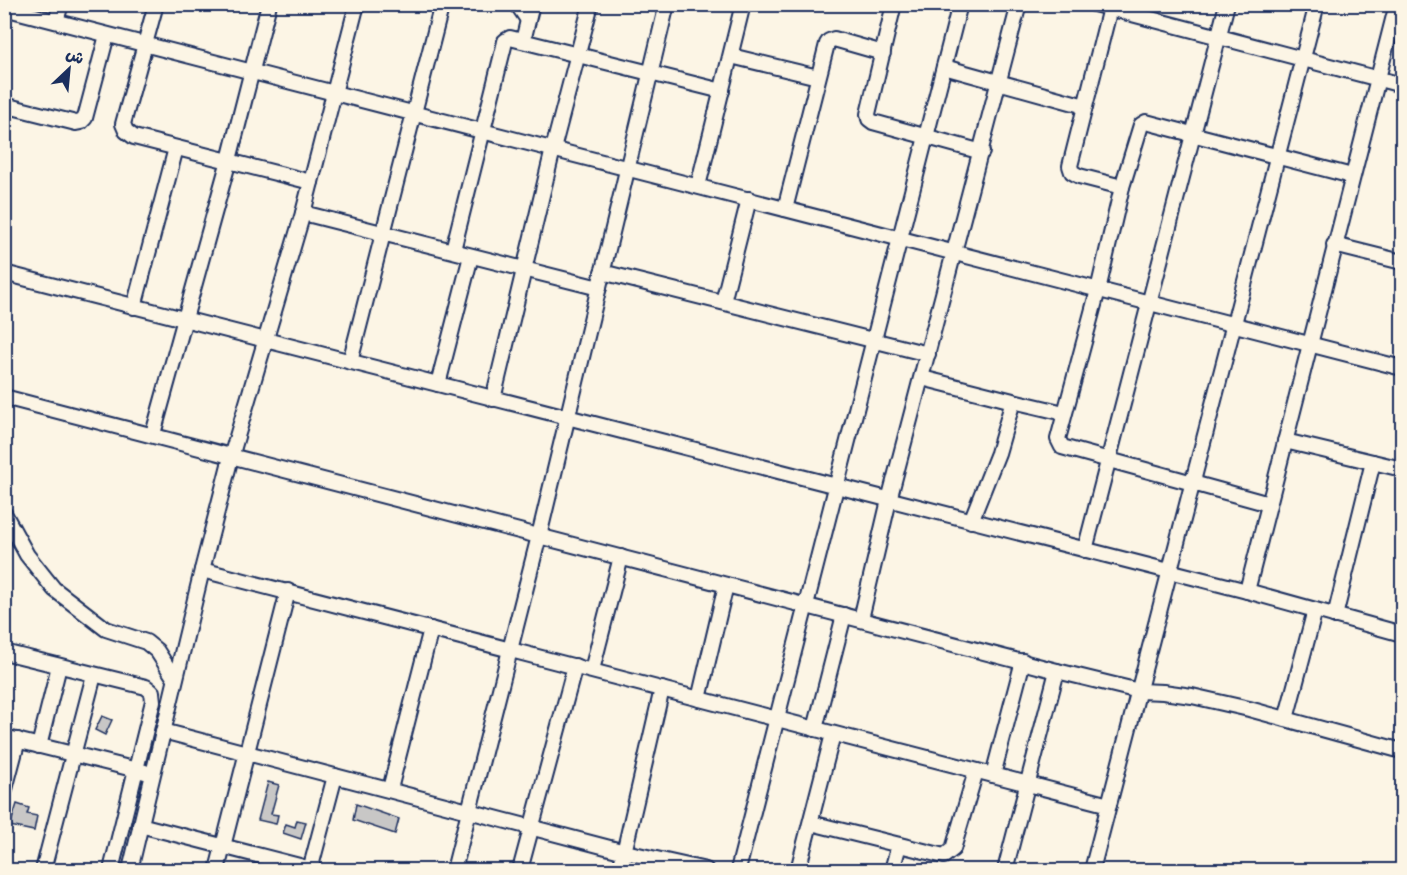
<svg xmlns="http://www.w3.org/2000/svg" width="1407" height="875" viewBox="0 0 1407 875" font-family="Mali,'Playpen Sans Arabic',sans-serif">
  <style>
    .building { fill: #c8c7c6; stroke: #1b2f5e; stroke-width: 1.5 }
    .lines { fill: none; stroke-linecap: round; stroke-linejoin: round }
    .minor-casing { stroke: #1b2f5e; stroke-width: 18 }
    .minor { stroke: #fcf5e5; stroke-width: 14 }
  </style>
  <rect width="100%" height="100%" fill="#fcf5e5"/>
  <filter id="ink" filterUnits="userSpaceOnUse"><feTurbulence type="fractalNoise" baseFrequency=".0167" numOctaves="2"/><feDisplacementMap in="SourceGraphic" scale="12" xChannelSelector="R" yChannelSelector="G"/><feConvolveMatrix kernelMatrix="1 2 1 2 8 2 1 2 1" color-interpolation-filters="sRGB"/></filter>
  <g filter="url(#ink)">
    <g class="building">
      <polygon points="102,716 112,720 105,735 95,730"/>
      <polygon points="268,782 279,785 271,814 278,815 276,824 258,820"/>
      <polygon points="17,804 29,808 27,814 37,816 34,831 10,826"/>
      <polygon points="356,804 399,819 395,834 353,820"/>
      <polygon points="297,820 306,822 301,839 283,833 286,824 295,827"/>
    </g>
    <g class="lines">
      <defs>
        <g id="minor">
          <polyline points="156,4 123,124 126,131 134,137 311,182"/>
          <polyline points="517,4 528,20"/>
          <polyline points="894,4 868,114 869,119 873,122 982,152"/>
          <polyline points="1094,4 1402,85"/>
          <polyline points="1111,4 1070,166 1072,172 1079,176 1122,187"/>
          <polyline points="4,8 1402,368"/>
          <polyline points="56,21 61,4"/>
          <polyline points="523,41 532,4"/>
          <polyline points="731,56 818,77"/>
          <polyline points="944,67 1085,106"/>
          <polyline points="4,105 76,123 81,122 85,118 107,35"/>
          <polyline points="698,186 743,4"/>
          <polyline points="785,209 827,44 829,41 834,39 883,53"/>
          <polyline points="303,213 599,288"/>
          <polyline points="1334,245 1402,262"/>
          <polyline points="453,250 504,46 505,41 510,38 722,91"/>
          <polyline points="602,272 928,354"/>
          <polyline points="4,273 1247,591 1402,634"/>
          <polyline points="723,302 749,199"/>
          <polyline points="134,307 176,148"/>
          <polyline points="350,362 442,4"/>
          <polyline points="922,378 1013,401 998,453 971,521"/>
          <polyline points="438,384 471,256"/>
          <polyline points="4,397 1057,671 1139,691 1163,692 1192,696 1249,709 1402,751"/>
          <polyline points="493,399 553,149 591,4"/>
          <polyline points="1013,401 1064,413"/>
          <polyline points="153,434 229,160 269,4"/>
          <polyline points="1285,441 1402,469"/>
          <polyline points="1269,504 1062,447 1058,439 1098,290 1122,187 1141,125 1146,122 1352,176"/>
          <polyline points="4,513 27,555 54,589 106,629 146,642 157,651 175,679"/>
          <polyline points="1085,550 1227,4"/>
          <polyline points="202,570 1109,805"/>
          <polyline points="1247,591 1397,4"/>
          <polyline points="1335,616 1373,462"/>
          <polyline points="861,619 889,500 1019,4"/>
          <polyline points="4,652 146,687 152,692 153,701 111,870"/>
          <polyline points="592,670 621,557"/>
          <polyline points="699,699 726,585"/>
          <polyline points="1286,719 1315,610"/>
          <polyline points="815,729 844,615"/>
          <polyline points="163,731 625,852 706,870"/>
          <polyline points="4,737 145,772"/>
          <polyline points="39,746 59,666"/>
          <polyline points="993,775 1023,661"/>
          <polyline points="390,789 431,629"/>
          <polyline points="4,793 18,740"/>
          <polyline points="811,823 944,856 953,849 976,771"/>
          <polyline points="140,825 315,870"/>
          <polyline points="43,870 94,675"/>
          <polyline points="130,870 202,570 231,457 303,213 357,4"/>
          <polyline points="217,870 288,591"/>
          <polyline points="310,870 335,776"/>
          <polyline points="454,870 539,536 667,4"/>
          <polyline points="520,870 575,666"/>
          <polyline points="620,870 662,689"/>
          <polyline points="738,870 960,4"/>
          <polyline points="798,870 833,734"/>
          <polyline points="892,870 899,845"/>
          <polyline points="1005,870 1057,671"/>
          <polyline points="1092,870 1317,4"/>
        </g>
      </defs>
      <use href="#minor" class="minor-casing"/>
      <use href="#minor" class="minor"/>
    </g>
  </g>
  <rect width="1407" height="875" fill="none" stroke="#fcf5e5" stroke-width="24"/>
  <rect x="12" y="12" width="1383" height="851" fill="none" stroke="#1b2f5e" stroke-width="2" filter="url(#ink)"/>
  <g transform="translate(69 69) rotate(26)" stroke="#fcf5e5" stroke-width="4.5" paint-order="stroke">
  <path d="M0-4.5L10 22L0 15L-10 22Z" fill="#1b2f5e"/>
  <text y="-9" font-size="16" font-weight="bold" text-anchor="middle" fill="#1b2f5e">ش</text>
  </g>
</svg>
